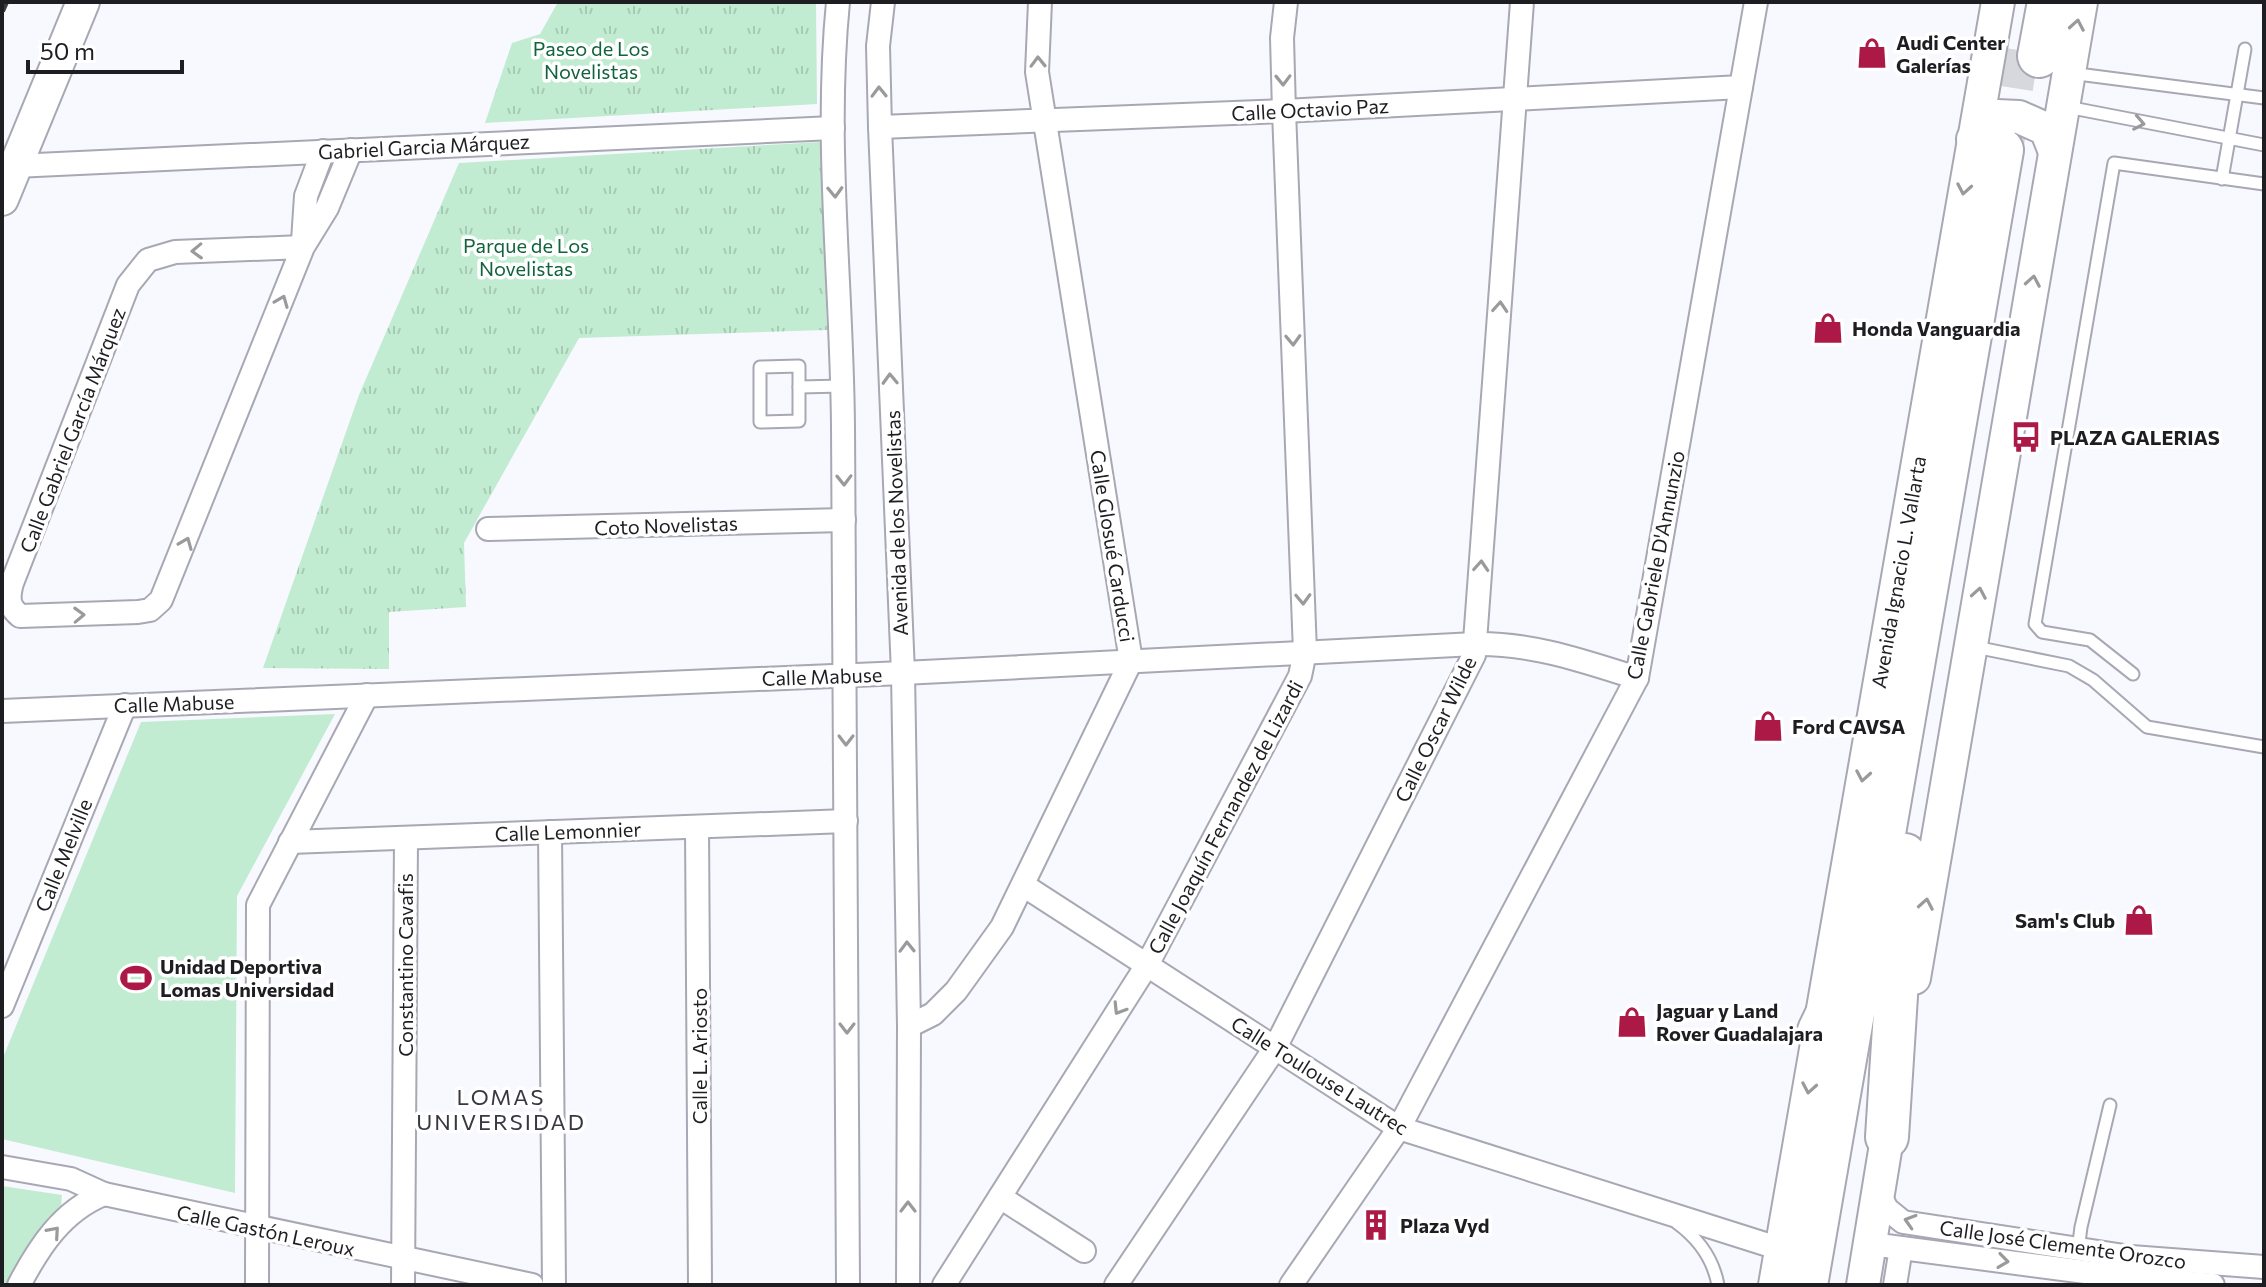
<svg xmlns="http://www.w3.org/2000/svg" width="2266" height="1287" viewBox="0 0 2266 1287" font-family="Commissioner,sans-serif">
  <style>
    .green { fill: #c2ecd1 }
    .park { fill: url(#park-tufts) }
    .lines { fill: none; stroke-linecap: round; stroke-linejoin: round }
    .highway-tunnel { stroke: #d7d7de; stroke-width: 42; stroke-dasharray: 42 21; stroke-linecap: butt }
    .lane-casing { stroke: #a7a8b3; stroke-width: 15 }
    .street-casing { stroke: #a7a8b3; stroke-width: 26 }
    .secondary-casing { stroke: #a7a8b3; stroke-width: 36 }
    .highway-casing { stroke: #a7a8b3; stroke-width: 46 }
    .lane { stroke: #fff; stroke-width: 11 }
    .street { stroke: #fff; stroke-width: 22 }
    .secondary { stroke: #fff; stroke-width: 32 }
    .highway { stroke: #fff; stroke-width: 42 }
    .rail { stroke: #3b3b3f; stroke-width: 6; stroke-dasharray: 12 6; stroke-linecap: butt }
    .oneway { stroke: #9a9a9c }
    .labels { text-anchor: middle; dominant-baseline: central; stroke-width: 7; stroke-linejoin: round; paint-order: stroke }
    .poi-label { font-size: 20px; font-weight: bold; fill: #1e1e22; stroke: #fff; text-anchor: start }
    .park-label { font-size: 20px; fill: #10633c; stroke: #fff }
    .street-label { font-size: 20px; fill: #1e1e22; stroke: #fff }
    .neighbourhood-label { font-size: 22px; letter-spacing: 2px; fill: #383841; stroke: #fff }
  </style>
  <defs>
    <pattern id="park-tufts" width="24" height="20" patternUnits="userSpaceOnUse" patternTransform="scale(2)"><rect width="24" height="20" fill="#c2ecd1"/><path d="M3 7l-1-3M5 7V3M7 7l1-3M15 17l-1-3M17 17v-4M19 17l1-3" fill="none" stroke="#a6cab3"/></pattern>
  </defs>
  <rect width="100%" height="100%" fill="#f8f8ff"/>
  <g class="green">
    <polygon points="335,714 237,896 235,1193 2,1139 2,1060 141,722"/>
    <polygon points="2,1186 62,1195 61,1206 48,1218 10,1285 2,1285"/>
  </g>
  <g class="park">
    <polygon points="558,2 816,2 817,104 485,123 512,43 540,34"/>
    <polygon points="820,142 827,330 579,338 464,543 466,607 389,612 389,669 263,668 359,395 459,163"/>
  </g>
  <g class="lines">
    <polyline class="highway-tunnel" points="2002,150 2018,50"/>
    <defs>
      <g id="lane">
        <polyline points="2070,73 2264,98"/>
        <polyline points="2067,107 2264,145"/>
        <polyline points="2222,179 2245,49"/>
        <polygon points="799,366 799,421 760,422 760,367"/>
        <polyline points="799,387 843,386"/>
        <polyline points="1975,647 2069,666 2093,680 2147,727 2264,747"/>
        <polyline points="2133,674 2090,640 2042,632 2035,624 2114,163 2264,184"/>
        <path d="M 1677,1223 C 1699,1239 1713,1258 1718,1285"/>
        <polyline points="2078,1250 2081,1227 2110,1105"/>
      </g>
      <g id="street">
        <path d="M 838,2 C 824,143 842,286 843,427 C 846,713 847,999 848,1285"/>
        <polyline points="883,2 878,46 880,127 903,673 909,1026 908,1285"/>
        <polyline points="880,127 1284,111 1741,87"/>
        <polyline points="15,166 833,128"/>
        <polyline points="303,241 306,196 323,151"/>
        <path d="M 303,247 L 175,252 L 148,260 L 128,285 L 12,583 C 8,598 8,606 20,616 L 138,612 L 150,610 L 161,600 L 303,247 L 327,208 L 351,150"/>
        <polyline points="488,529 844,520"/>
        <path d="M 2,711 L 903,673 L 1475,644 C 1532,643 1583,661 1637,678"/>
        <polyline points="697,827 700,1285"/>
        <polyline points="550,832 554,1285"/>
        <polyline points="290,842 846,821"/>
        <polyline points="1023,885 1399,1128 1781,1249"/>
        <polyline points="2,1006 125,705"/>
        <polyline points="909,1026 933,1014 956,991 1002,927 1131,661 1037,72 1040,2"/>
        <polyline points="2,1167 71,1179 104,1194 532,1285"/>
        <polyline points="1877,1190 1887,1209 1903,1222 2131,1257 2264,1267"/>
        <polyline points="1000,1197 1084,1251"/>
        <polyline points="1871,1244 2131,1278 2213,1285"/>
        <path d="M 19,1285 C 39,1247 62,1211 104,1194"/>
        <polyline points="257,1285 258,905 367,695"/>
        <polyline points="403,1285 406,838"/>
        <polyline points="944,1285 1147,965 1300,676 1305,652 1284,111 1282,38 1286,2"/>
        <polyline points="1116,1285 1275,1048 1474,655 1522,2"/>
        <polyline points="1291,1285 1399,1128 1637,678 1756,2"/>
        <polyline points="1895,1285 1901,1248"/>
      </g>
      <g id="secondary">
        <polyline points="1973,139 1997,116 2019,117 2046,129 2055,152"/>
        <polyline points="2,199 83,2"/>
        <polyline points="1914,978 2081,2"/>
        <polyline points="1775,1285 1998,2"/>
        <polyline points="1863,1285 1891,1114"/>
      </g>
      <g id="highway">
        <polyline points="2039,56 2049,2"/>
        <polyline points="1819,1031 1847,973"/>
        <polyline points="1887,1137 1905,855"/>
        <polyline points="1806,1285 2002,150"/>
      </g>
    </defs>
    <use href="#lane" class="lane-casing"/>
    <use href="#street" class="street-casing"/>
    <use href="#secondary" class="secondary-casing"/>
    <use href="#highway" class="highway-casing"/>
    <use href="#lane" class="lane"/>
    <use href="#street" class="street"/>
    <use href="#secondary" class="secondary"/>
    <use href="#highway" class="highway"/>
    <polyline class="rail" points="2,11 6,2"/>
  </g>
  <defs><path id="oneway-chevron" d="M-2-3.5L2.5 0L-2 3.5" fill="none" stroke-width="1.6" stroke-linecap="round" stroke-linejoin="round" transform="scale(2)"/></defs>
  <g class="oneway">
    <use href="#oneway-chevron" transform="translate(2077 25) rotate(-80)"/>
    <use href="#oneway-chevron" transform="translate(1038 62) rotate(-91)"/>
    <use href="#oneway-chevron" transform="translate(1283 80) rotate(89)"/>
    <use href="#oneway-chevron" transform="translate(879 92) rotate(-91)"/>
    <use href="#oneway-chevron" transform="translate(2139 123) rotate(11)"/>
    <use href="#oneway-chevron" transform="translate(1964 189) rotate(100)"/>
    <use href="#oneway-chevron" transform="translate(835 192) rotate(88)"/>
    <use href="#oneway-chevron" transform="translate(197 251) rotate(178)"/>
    <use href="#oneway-chevron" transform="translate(2033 281) rotate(-80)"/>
    <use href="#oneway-chevron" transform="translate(282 301) rotate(-68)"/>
    <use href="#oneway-chevron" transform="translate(1500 307) rotate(-86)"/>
    <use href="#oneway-chevron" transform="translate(1293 340) rotate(88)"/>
    <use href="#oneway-chevron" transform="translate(890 379) rotate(-92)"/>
    <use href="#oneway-chevron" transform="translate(844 480) rotate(89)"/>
    <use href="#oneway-chevron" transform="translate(186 543) rotate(-68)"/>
    <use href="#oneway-chevron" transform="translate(1481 566) rotate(-86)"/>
    <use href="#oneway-chevron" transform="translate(1979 593) rotate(-80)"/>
    <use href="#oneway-chevron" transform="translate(1303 599) rotate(88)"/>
    <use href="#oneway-chevron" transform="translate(79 615) rotate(-2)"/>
    <use href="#oneway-chevron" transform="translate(846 740) rotate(90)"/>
    <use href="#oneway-chevron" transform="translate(1863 776) rotate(100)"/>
    <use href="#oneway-chevron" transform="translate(1926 904) rotate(-80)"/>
    <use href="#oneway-chevron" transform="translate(907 947) rotate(-91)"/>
    <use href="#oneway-chevron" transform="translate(1119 1009) rotate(122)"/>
    <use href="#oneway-chevron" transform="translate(847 1028) rotate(90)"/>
    <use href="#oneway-chevron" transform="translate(1809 1088) rotate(100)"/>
    <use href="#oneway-chevron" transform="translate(908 1207) rotate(-90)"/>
    <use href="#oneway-chevron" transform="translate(1910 1221) rotate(-163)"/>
    <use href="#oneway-chevron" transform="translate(54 1232) rotate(-49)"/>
    <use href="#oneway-chevron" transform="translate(2003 1261) rotate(8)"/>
  </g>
  <defs>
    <symbol id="shop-bare" viewBox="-9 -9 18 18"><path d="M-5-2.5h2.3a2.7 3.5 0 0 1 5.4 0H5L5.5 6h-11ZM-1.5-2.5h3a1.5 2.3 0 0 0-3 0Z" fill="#ad1946" stroke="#fff" stroke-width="2.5" paint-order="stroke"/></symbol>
    <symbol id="bus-bare" viewBox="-9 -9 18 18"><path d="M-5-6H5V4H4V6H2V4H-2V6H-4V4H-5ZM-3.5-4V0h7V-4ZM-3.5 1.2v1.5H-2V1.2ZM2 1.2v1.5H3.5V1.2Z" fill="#ad1946" stroke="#fff" stroke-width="2.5" paint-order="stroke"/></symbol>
    <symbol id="stadium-bare" viewBox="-9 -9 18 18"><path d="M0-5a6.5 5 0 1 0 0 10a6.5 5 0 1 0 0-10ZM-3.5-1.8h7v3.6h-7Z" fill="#ad1946" stroke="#fff" stroke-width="2.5" paint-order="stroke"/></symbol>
    <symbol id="building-bare" viewBox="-9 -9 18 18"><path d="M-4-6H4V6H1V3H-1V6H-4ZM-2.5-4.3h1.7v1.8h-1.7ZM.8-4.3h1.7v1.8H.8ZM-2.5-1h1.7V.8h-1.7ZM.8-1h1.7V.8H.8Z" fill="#ad1946" stroke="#fff" stroke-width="2.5" paint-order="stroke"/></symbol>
  </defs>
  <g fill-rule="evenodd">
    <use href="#shop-bare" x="1850" y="31" width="44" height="44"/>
    <use href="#shop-bare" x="1806" y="306" width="44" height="44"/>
    <use href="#bus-bare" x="2004" y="415" width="44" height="44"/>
    <use href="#shop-bare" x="1746" y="704" width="44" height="44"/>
    <use href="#shop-bare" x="2117" y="898" width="44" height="44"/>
    <use href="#stadium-bare" x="114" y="956" width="44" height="44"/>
    <use href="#shop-bare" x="1610" y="1000" width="44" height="44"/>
    <use href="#building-bare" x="1354" y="1203" width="44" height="44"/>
  </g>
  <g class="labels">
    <g class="poi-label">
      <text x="1896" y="42">Audi Center<tspan x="1896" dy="23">Galerías</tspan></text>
      <text x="1852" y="328">Honda Vanguardia</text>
      <text x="2050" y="437">PLAZA GALERIAS</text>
      <text x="1792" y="726">Ford CAVSA</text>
      <text x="2115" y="920" text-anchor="end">Sam's Club</text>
      <text x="160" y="966">Unidad Deportiva<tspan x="160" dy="23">Lomas Universidad</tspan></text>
      <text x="1656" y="1010">Jaguar y Land<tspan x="1656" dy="23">Rover Guadalajara</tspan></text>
      <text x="1400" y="1225">Plaza Vyd</text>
    </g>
    <g class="park-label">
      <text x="591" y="48">Paseo de Los<tspan x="591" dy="23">Novelistas</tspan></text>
      <text x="526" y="245">Parque de Los<tspan x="526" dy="23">Novelistas</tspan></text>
    </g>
    <g class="street-label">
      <text transform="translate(1310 109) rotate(-3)">Calle Octavio Paz</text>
      <text transform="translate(424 146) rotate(-3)">Gabriel Garcia Márquez</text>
      <text transform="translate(72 430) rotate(-69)">Calle Gabriel García Márquez</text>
      <text transform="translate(896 523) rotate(-92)">Avenida de los Novelistas</text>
      <text transform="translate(666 525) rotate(-2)">Coto Novelistas</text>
      <text transform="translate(1113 546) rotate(81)">Calle Glosué Carducci</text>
      <text transform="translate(1655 565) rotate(-79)">Calle Gabriele D'Annunzio</text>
      <text transform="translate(1898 572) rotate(-80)">Avenida Ignacio L. Vallarta</text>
      <text transform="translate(822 676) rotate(-2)">Calle Mabuse</text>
      <text transform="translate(174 703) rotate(-2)">Calle Mabuse</text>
      <text transform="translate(1435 729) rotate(-64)">Calle Oscar Wilde</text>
      <text transform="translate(1225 817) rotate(-62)">Calle Joaquín Fernandez de Lizardi</text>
      <text transform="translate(568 831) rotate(-2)">Calle Lemonnier</text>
      <text transform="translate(63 855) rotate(-68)">Calle Melville</text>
      <text transform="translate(405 965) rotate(-90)">Constantino Cavafis</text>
      <text transform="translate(699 1056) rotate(-90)">Calle L. Ariosto</text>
      <text transform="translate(1320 1075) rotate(32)">Calle Toulouse Lautrec</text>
      <text transform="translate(266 1230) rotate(12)">Calle Gastón Leroux</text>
      <text transform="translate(2063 1244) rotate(8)">Calle José Clemente Orozco</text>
    </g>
    <g class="neighbourhood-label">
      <text x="501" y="1096">LOMAS<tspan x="501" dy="25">UNIVERSIDAD</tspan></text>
    </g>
  </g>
  <rect width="2266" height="1287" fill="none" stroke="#1e1e22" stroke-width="8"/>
  <path d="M28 60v12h154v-12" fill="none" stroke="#1e1e22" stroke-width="4"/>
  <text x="40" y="60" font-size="24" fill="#1e1e22" stroke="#ffffff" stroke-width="6" paint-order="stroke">50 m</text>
</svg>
